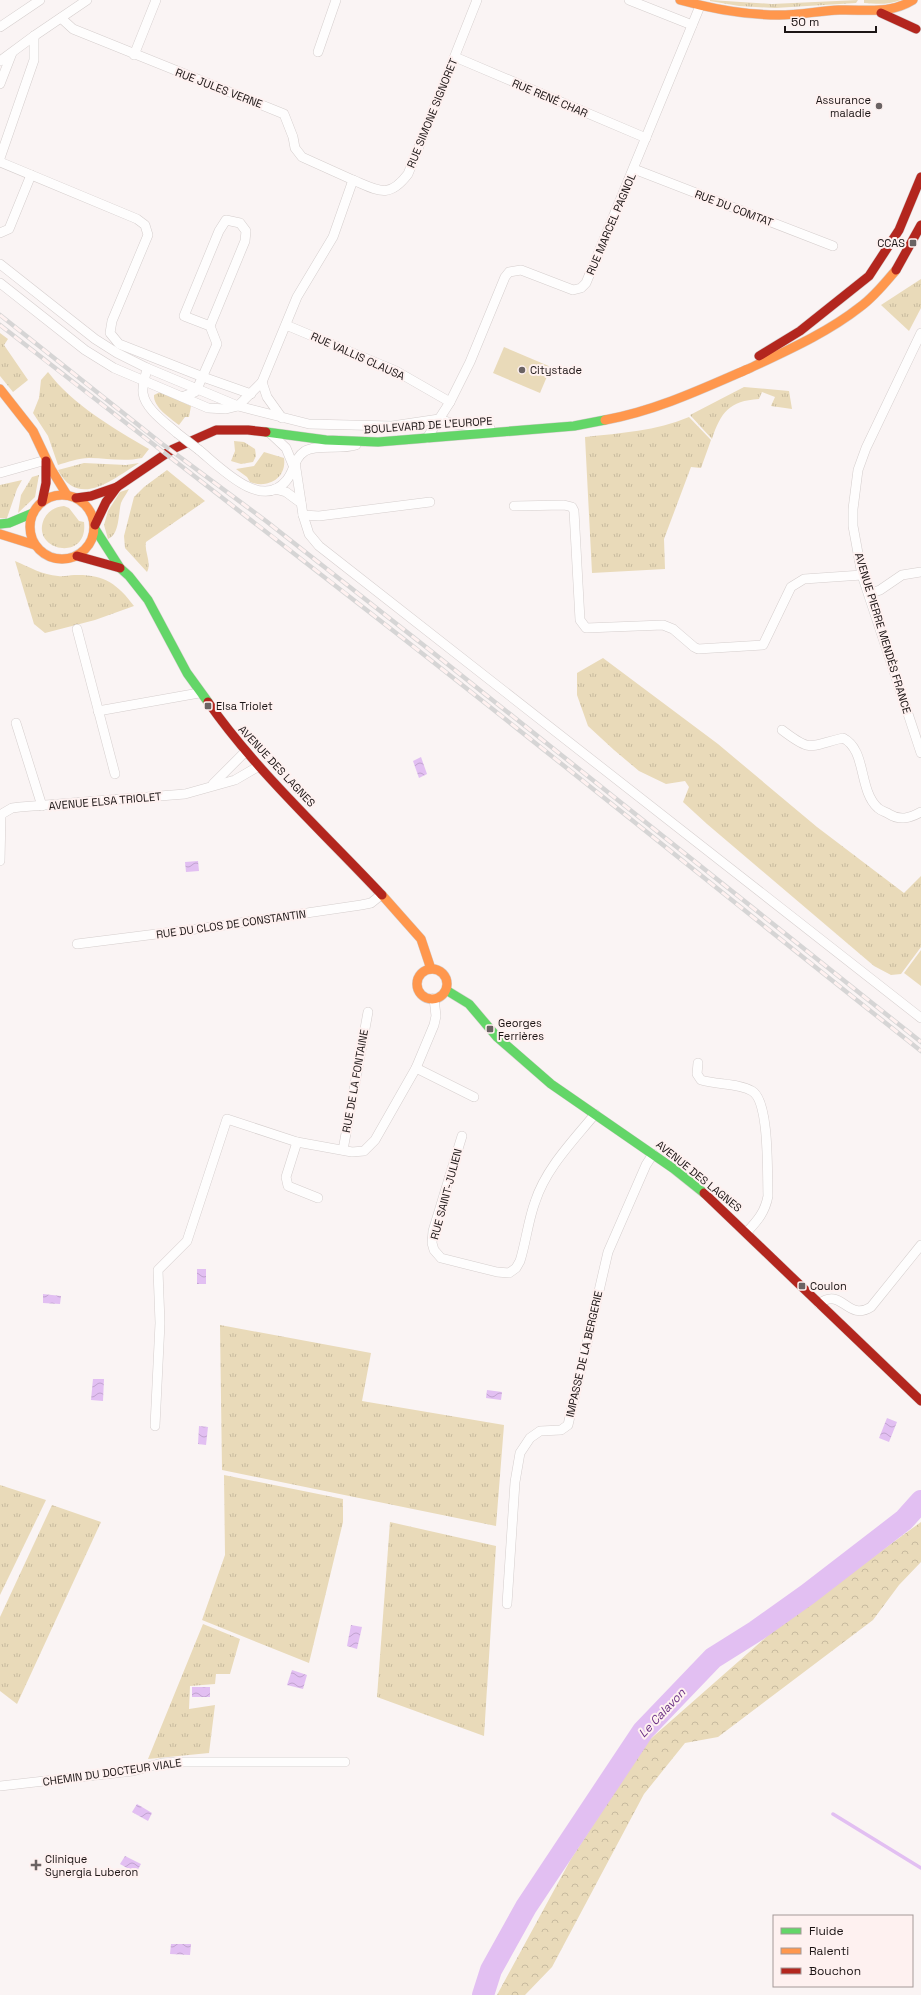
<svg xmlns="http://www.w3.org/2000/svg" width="921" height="1995" viewBox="0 0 921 1995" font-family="'Space Grotesk',sans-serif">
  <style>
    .grass { fill: url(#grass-tufts) }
    .forest { fill: url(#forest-crowns) }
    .pitch { fill: #e9dab9 }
    .water { fill: url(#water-waves) }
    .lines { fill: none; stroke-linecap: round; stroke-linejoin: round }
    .stream { stroke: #e2bff2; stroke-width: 3.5 }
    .river { stroke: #e2bff2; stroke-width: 22 }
    .street-casing { stroke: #d5cecd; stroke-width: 10 }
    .fast-casing { stroke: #d5cecd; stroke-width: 10 }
    .slow-casing { stroke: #d5cecd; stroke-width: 10 }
    .jam-casing { stroke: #d5cecd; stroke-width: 10 }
    .street { stroke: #fefdfd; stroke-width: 9 }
    .fast { stroke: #63d668; stroke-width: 9 }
    .slow { stroke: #ff974d; stroke-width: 9 }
    .jam { stroke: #b3261e; stroke-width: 9 }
    .rail-casing { stroke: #d6d5d5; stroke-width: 4.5 }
    .rail { stroke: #fef1f0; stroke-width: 3; stroke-dasharray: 9; stroke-linecap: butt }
    .street-bridge-casing { stroke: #d5cecd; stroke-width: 10; stroke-linecap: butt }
    .street-bridge { stroke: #fefdfd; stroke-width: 9 }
    .poi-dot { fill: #6a6363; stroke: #fef1f0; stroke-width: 1.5 }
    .labels { text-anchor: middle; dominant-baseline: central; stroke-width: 4; stroke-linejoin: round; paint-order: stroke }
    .street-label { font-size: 11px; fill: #1c1515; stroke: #fef1f0 }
    .poi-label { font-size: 11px; fill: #1c1515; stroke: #fef1f0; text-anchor: start }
    .water-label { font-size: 12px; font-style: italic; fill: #6b3185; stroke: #fef1f0 }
  </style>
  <defs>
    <pattern id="grass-tufts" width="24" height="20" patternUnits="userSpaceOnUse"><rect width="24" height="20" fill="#e9dab9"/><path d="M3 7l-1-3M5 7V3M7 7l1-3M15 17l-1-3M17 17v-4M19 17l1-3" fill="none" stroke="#c7ba9e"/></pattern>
    <pattern id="forest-crowns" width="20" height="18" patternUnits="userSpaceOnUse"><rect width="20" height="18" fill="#e9dab9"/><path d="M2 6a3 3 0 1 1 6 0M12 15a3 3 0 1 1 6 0" fill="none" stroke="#c7ba9e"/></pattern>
    <pattern id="water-waves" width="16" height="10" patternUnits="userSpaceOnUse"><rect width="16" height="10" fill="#e2bff2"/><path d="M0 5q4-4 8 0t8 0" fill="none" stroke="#c1a3cf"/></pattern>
  </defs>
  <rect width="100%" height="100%" fill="#faf4f4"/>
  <g class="grass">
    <polygon points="710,0 772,4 858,0 856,3 775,8 739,6 710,1"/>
    <path d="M 864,0 L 901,0 C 888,5 878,4 864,3 Z"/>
    <polygon points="921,279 921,308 909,331 881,305"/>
    <polygon points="0,333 8,339 4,345 28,380 13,392 0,376"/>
    <path d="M 48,372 C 73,405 113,428 149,449 L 142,458 C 123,462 108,458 89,458 C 78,458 68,462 58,465 L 48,436 L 33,413 L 39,398 L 41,380 Z"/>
    <path d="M 744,387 L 789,391 L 792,409 L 771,406 L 775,397 L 762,392 L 759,399 C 729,401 721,412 712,439 L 690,415 Z"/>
    <path d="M 160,392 L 191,406 L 189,417 L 185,417 L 179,425 C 170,418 153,407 154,395 Z"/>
    <path d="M 689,417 L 711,440 L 701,468 L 691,467 L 664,539 L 665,569 L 592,573 L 585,437 C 621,433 656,431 689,417 Z"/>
    <polygon points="234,441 244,442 255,449 256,456 253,462 241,464 231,461 235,451"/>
    <path d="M 264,452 L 284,458 C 287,479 267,489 250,482 L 247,477 L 236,469 L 254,466 Z"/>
    <path d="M 84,463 L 126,465 L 139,463 C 114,478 79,510 58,470 Z"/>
    <path d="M 167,470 L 205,501 L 146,542 C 144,552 152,562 147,572 L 125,548 L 124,536 L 134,497 L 144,487 Z"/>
    <polygon points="39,475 35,497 18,513 21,495 32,477"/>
    <polygon points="22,480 17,489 7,518 0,518 0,485"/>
    <path d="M 129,489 C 127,493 123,498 121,503 C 118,514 120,534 108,539 L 104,525 L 108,511 L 120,492 Z"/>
    <path d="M 64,506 L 69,508 L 79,521 L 84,522 C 89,563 30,551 44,519 C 48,511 55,507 64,506 Z"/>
    <path d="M 15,561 C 29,567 43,575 58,576 C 64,577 69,575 74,575 C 103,574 117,583 134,606 L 95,620 L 45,633 L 34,624 Z"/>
    <polygon points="603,658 718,744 817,827 904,893 921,876 921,947 901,974 891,975 874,966 707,824 683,802 689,787 685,781 666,784 639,771 614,750 588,726 577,695 577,673"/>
    <polygon points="220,1325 371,1353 362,1401 504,1425 496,1526 222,1470"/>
    <polygon points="224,1475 343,1499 343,1522 309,1663 202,1620 225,1555"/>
    <polygon points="0,1485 46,1500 0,1595"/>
    <polygon points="52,1505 101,1522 17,1704 0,1691 0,1617"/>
    <polygon points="390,1522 496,1546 484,1736 377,1697"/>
    <polygon points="203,1624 240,1639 230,1674 216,1674 215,1684 190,1686 189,1709 215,1705 209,1753 148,1759"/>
  </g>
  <polygon class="forest" points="921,1522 921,1562 899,1585 873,1620 718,1737 685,1743 644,1794 552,1967 525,1995 497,1995 571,1859 647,1742 781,1624"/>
  <g class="pitch">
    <polygon points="504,347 551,367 540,393 493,373"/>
    <polygon points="921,950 921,986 904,973"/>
  </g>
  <g class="water">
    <polygon points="421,757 427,774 419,778 413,761"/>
    <polygon points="198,861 199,871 186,872 185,862"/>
    <rect x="197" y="1269" width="9" height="15"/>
    <polygon points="43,1294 61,1296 60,1304 43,1303"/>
    <polygon points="93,1379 104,1379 103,1401 91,1400"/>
    <polygon points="487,1390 502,1392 501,1400 486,1398"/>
    <polygon points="887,1418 897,1422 889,1442 879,1438"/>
    <polygon points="199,1426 208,1427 206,1445 198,1444"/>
    <polygon points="351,1625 362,1627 357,1649 347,1646"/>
    <polygon points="292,1670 307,1675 303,1689 287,1685"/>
    <rect x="192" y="1687" width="18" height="10"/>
    <polygon points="137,1804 152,1813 148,1821 132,1812"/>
    <polygon points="125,1856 141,1864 136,1873 120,1864"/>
    <polygon points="171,1944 191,1944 190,1955 170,1954"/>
  </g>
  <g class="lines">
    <polyline class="stream" points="833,1814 921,1868"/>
    <polyline class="river" points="483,1995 491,1970 526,1907 643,1731 713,1658 756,1631 808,1594 904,1520 921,1501"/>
    <defs>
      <g id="street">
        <polyline points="629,0 692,25"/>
        <polyline points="61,18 73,29 284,114 293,137 295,148 302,157 353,180"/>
        <polyline points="0,27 40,0"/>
        <polyline points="318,52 336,0"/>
        <polyline points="134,55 156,0"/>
        <polyline points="455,57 646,138"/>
        <polyline points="0,61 34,36 87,0"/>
        <polyline points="0,84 12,53"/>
        <polyline points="0,158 34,60 34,36"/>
        <polyline points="0,162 137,219 145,225 148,235 112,321 110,333 119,344 203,377 251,394"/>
        <polyline points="634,169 833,246"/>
        <polyline points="0,233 9,229 31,175"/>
        <polyline points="0,264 95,339 117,353 147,368 238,406 309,424 392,426 439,419 454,424 490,428"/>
        <path d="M 0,283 L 85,350 L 114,368 L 208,408 L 226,409 L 238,406 L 262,382 L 297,297 L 333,237 L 353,180 C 379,191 389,199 408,174 L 477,0"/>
        <polyline points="286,325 396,371 450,402"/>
        <polyline points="921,333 866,448 858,470 853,509 853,526 862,575 921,753"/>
        <path d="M 147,368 C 146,375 142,385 143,393 C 145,409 166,423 177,433"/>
        <polyline points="262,382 267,397 282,418"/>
        <polyline points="182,397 195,392 197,389 217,344 210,326 245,241 246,231 240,223 226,220 219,231 184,316 210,326"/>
        <polyline points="270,433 286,448 293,465"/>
        <polyline points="427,438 450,402 470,362 505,277 509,272 521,270 573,290 581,288 586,283 700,6"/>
        <path d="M 199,450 C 220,467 261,511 286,481 C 295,471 293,459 305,451 C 317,444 341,450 356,445"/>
        <polyline points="295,462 303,515 309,534 319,546 921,1018"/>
        <polyline points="0,473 46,460"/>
        <polyline points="275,489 286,492 301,503"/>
        <polyline points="514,506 564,505 572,507 574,511 580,620 586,628 663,625 673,629 694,647 698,649 763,645 791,587 804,579 862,575"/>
        <polyline points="303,515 319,516 430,502"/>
        <polyline points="869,594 880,590 902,575 921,572"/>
        <polyline points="77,629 115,774"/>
        <polyline points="98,711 199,693"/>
        <polyline points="16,723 42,806"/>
        <path d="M 782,730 C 812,753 809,746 843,738 C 867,750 858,790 878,808 C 881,811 886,812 889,814 C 900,821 910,818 921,812"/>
        <polyline points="213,784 245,752"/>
        <polyline points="0,815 12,808 20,807 185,794 235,780 259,766"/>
        <polyline points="0,861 1,815"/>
        <polyline points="77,944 212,927 361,905 371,903 381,895"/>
        <path d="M 698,1063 L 697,1074 L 701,1080 C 717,1085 738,1083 752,1091 C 770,1101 767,1176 768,1196 C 765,1212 758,1220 747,1232"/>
        <polyline points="416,1068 474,1097"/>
        <path d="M 462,1136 L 433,1231 L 432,1243 L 434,1250 L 441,1258 L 497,1272 L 509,1273 L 516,1268 L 520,1261 C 526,1242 528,1221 535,1202 C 546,1168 573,1141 595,1114"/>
        <polyline points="297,1142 286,1177 288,1186 318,1198"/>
        <polyline points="343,1150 368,1012"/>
        <path d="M 819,1304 C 842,1286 847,1322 871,1307 L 921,1245"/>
        <polyline points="155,1426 160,1323 158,1270 187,1241 227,1119 297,1142 352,1152 364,1151 375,1140 416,1068 434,1025 436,1016 434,998"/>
        <polyline points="507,1604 515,1482 520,1453 530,1438 540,1431 561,1430 568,1425 608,1252 646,1165 653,1154"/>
        <polyline points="0,1786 133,1771 162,1763 179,1762 345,1762"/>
      </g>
      <g id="fast">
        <polyline points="266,432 326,440 378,442 574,426 605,420"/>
        <polyline points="0,524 9,523 33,513"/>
        <polyline points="95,529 120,568 129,576 148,600 187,673 208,702"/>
        <polyline points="446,990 469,1004 497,1037 551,1084 674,1169 704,1193"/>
      </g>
      <g id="slow">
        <path d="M 680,0 C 712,9 745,15 779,15 C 799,15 819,11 839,10 C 866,9 889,15 913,0"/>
        <polyline points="0,389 33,431 51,469 67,495"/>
        <path d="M 605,420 C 655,411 702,389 748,369 C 786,351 827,333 860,307 C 874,297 885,283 896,270"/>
        <circle cx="62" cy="527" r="32"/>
        <polyline points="0,534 35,545"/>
        <polyline points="382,895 421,939 431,969"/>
        <circle cx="432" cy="984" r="15"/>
      </g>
      <g id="jam">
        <polyline points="881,13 916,29"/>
        <polyline points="896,270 921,225"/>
        <polyline points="759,356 800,331 869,276 899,230 921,177"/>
        <polyline points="76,498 91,496 117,487 173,449 216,430 248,430 266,432"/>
        <polyline points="42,502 46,483 46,461"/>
        <polyline points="95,525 106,502 117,487"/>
        <polyline points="77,556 120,568"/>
        <path d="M 208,702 C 256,771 324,833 382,895"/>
        <polyline points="704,1193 921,1401"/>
      </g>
    </defs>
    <use href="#street" class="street-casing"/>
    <use href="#fast" class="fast-casing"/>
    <use href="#slow" class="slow-casing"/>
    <use href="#jam" class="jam-casing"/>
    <use href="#street" class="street"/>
    <use href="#fast" class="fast"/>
    <use href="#slow" class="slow"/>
    <use href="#jam" class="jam"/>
    <defs>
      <g id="rail">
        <polyline points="0,315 161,443 266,521 431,651 921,1042"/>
        <path d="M 0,325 C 130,427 261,527 391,629 C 569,768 744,911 921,1051"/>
      </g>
    </defs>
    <use href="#rail" class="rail-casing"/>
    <use href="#rail" class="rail"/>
    <defs>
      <polyline id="street-bridge" points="177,433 199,450"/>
    </defs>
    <use href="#street-bridge" class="street-bridge-casing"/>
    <use href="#street-bridge" class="street-bridge"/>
  </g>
  <g class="poi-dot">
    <circle cx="879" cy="106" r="4"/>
    <rect x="909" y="239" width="8" height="8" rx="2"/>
    <circle cx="522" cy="370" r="4"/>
    <rect x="204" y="702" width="8" height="8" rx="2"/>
    <rect x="486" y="1025" width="8" height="8" rx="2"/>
    <rect x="798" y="1282" width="8" height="8" rx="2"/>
    <path d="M34 1859h4v4h4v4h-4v4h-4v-4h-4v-4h4z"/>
  </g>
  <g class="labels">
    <g class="street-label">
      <text transform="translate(219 88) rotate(21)">RUE JULES VERNE</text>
      <text transform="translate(550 98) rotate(23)">RUE RENÉ CHAR</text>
      <text transform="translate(432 113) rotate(-68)">RUE SIMONE SIGNORET</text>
      <text transform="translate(734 208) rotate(21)">RUE DU COMTAT</text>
      <text transform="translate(611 224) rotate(-67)">RUE MARCEL PAGNOL</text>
      <text transform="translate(358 356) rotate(24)">RUE VALLIS CLAUSA</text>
      <text transform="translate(428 425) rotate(-4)">BOULEVARD DE L'EUROPE</text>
      <text transform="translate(883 633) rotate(73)">AVENUE PIERRE MENDÈS FRANCE</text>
      <text transform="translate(277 766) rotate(47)">AVENUE DES LAGNES</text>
      <text transform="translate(105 801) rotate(-5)">AVENUE ELSA TRIOLET</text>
      <text transform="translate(231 924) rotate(-8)">RUE DU CLOS DE CONSTANTIN</text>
      <text transform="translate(355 1081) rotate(-80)">RUE DE LA FONTAINE</text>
      <text transform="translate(699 1176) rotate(39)">AVENUE DES LAGNES</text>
      <text transform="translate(446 1194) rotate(-75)">RUE SAINT-JULIEN</text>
      <text transform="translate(584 1354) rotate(-77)">IMPASSE DE LA BERGERIE</text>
      <text transform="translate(112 1772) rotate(-8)">CHEMIN DU DOCTEUR VIALE</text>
    </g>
    <g class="poi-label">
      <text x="871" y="100" text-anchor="end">Assurance<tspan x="871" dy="13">maladie</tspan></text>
      <text x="905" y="243" text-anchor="end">CCAS</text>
      <text x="530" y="370">Citystade</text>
      <text x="216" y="706">Elsa Triolet</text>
      <text x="498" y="1023">Georges<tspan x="498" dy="13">Ferrières</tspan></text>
      <text x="810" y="1286">Coulon</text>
      <text x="45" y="1859">Clinique<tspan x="45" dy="13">Synergia Luberon</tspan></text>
    </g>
    <g class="water-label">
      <text transform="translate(662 1713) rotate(-47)">Le Calavon</text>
    </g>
  </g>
  <rect x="773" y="1915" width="140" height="72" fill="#fef1f0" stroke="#a49998"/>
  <rect x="781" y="1928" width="20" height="6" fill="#63d668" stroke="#a49998"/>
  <text x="809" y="1935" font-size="12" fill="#1c1515">Fluide</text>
  <rect x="781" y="1948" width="20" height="6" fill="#ff974d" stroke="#a49998"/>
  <text x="809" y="1955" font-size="12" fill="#1c1515">Ralenti</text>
  <rect x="781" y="1968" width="20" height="6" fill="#b3261e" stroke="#a49998"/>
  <text x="809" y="1975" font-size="12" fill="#1c1515">Bouchon</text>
  <path d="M785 26v6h91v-6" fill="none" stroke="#1c1515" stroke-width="2"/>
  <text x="791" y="26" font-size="12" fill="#1c1515" stroke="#fef1f0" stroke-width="3" paint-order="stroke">50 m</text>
</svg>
